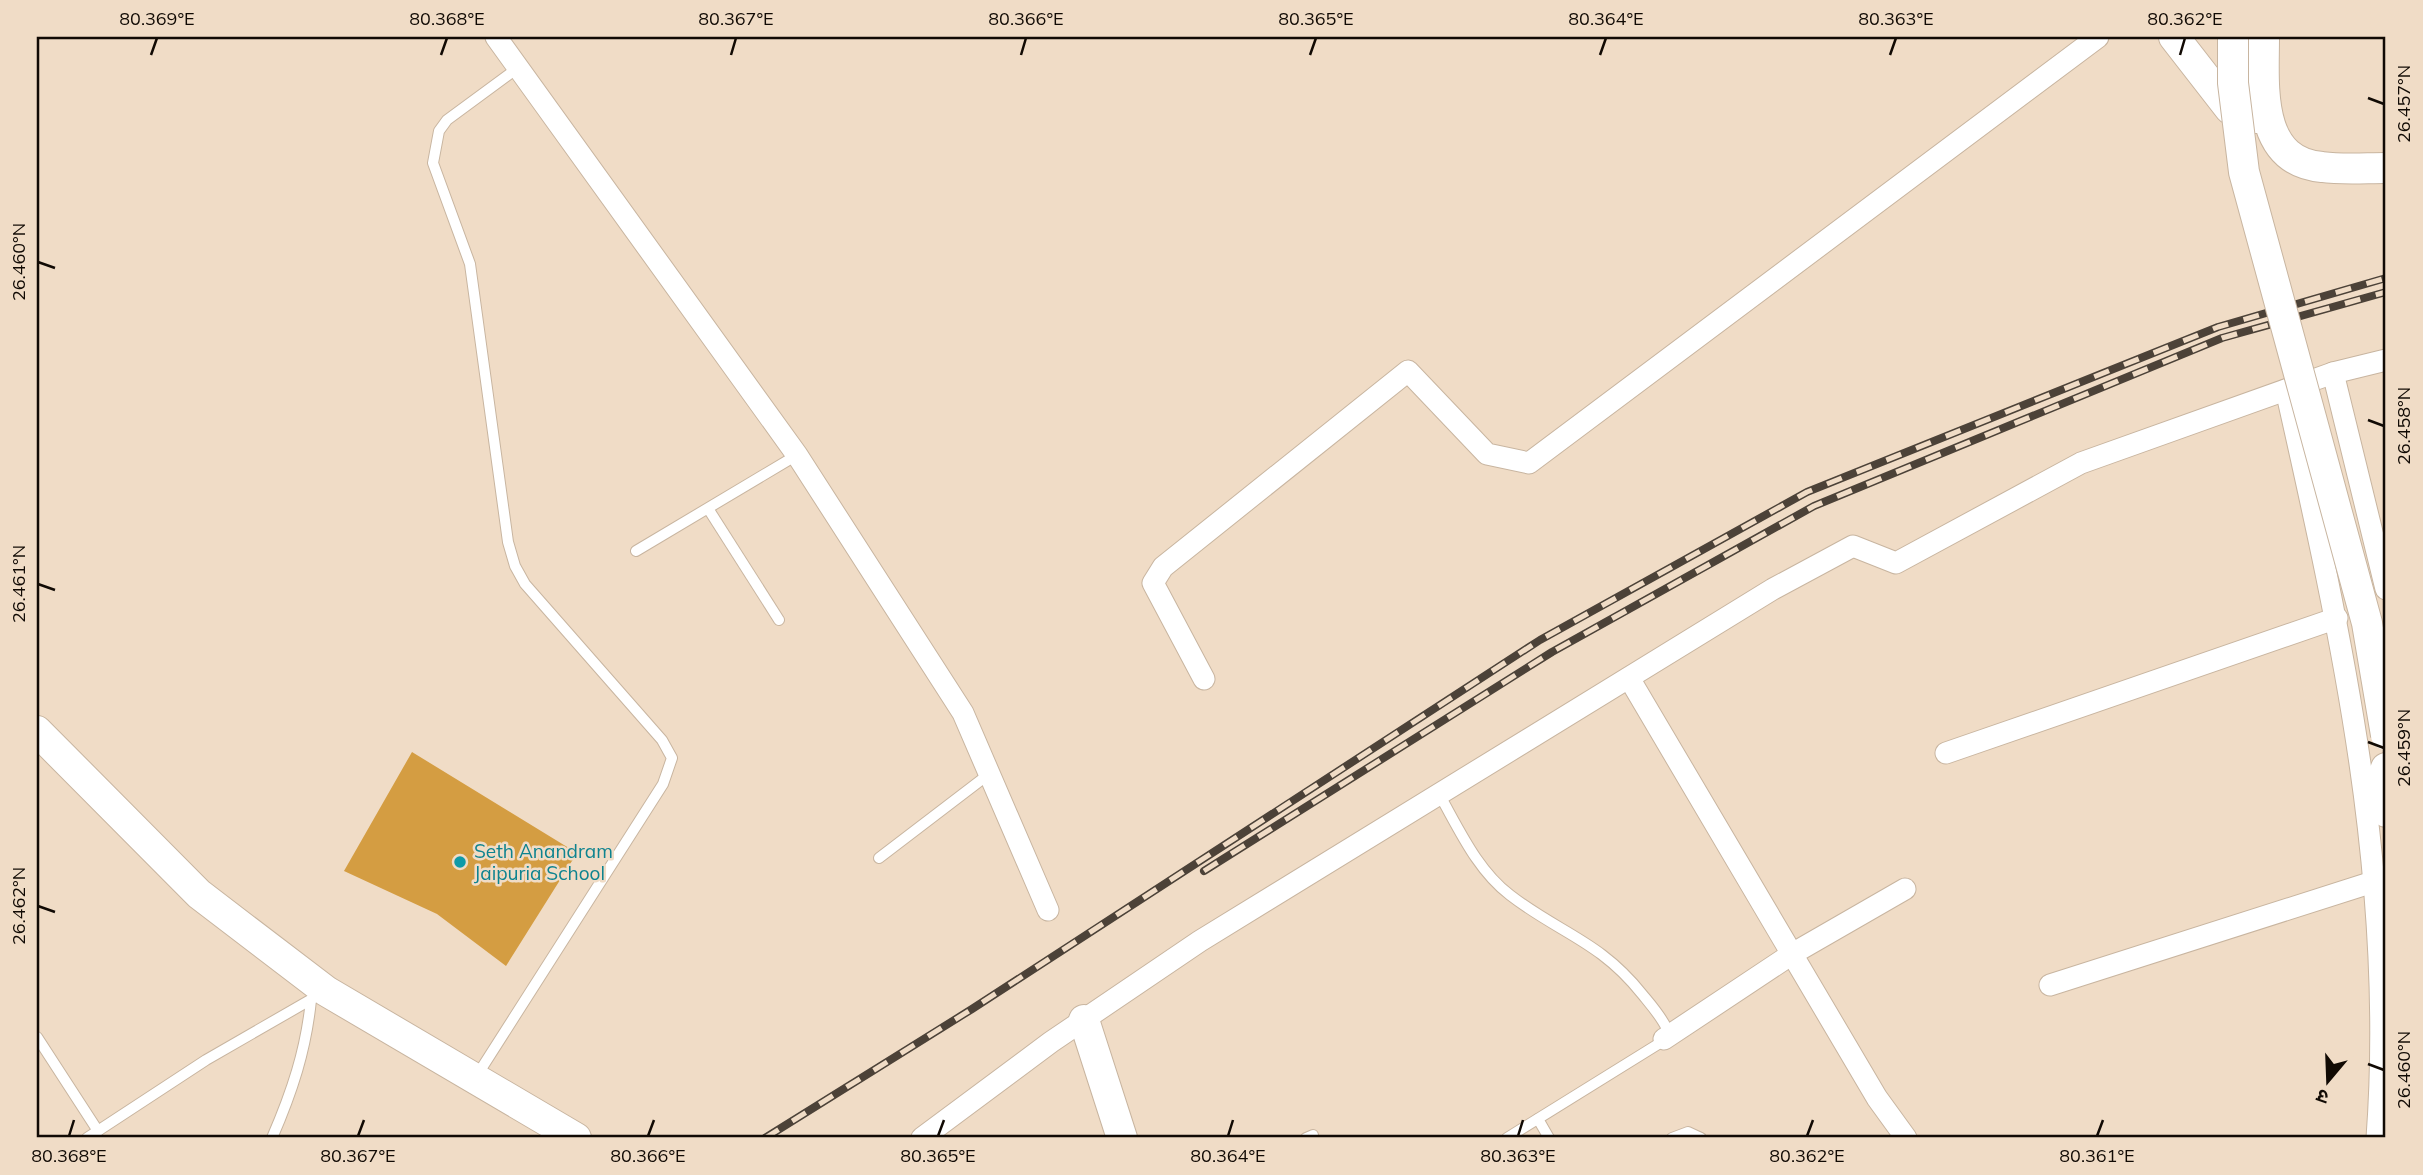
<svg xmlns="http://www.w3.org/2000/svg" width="2423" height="1175" viewBox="0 0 2423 1175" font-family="Mulish,'Noto Sans Devanagari',sans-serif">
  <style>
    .building { fill: #d49d42 }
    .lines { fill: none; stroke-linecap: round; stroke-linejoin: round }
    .lane-casing { stroke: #c8b5a0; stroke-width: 12 }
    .street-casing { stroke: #c8b5a0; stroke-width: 23 }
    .secondary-casing { stroke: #c8b5a0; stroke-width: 32 }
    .lane { stroke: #fff; stroke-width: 10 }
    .street { stroke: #fff; stroke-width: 21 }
    .secondary { stroke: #fff; stroke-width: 30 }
    .rail-casing { stroke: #4c4238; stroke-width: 8 }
    .rail { stroke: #f0dcc6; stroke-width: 5; stroke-dasharray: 16; stroke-linecap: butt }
    .secondary-bridge-casing { stroke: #c8b5a0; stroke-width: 32; stroke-linecap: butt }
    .secondary-bridge { stroke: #fff; stroke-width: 30 }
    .ticks { fill: none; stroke: #110a04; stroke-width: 2.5 }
    .culture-dot { fill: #0f9aa8; stroke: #f0dcc6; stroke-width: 2.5 }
    .labels { text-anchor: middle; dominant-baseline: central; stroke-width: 5; stroke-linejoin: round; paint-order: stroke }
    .culture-label { font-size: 19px; fill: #0d838f; stroke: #f0dcc6; text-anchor: start }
    .neatline { fill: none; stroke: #110a04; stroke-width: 2.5 }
    .ticks-label { font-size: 18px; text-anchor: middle; fill: #110a04 }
  </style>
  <rect width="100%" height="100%" fill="#f0dcc6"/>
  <polygon class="building" points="412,752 577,853 506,966 437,914 344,871"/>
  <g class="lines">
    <defs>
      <g id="lane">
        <polyline points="709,510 779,620"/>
        <polyline points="636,551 797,455"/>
        <path d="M 1439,794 C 1459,829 1477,870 1510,895 C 1559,933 1600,941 1642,994 C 1651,1005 1661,1016 1667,1029 L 1660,1043 L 1507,1138"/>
        <polyline points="879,858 989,774"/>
        <polyline points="37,1037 98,1131"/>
        <polyline points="476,1077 663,784 672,758 662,740 525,584 515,566 508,542 470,264 433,163 439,131 447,120 519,67"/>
        <polyline points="1538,1119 1549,1138"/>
        <polyline points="87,1138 206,1060 324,992"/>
        <path d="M 272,1138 C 292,1092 306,1050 311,1000"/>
        <polyline points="1306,1138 1313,1135"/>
        <polyline points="1672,1138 1688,1132 1701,1138"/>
      </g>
      <g id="street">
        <polyline points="496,37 797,455 963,713 1048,910"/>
        <polyline points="2333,373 2386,589"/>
        <path d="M 2286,390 C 2342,639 2396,881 2377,1138"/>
        <polyline points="1629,678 1877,1098 1906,1138"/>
        <polyline points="1204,679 1153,583 1163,567 1408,371 1487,454 1529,463 2098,37"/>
        <polyline points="1946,753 2337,618"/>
        <polyline points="2050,985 2376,881"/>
        <polyline points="1664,1039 1792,954 1905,889"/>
        <polyline points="922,1138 1051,1042 1200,941 1773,589 1853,546 1896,563 2081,463 2333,373 2386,360"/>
      </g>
      <g id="secondary">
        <polyline points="2174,37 2230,109 2256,118"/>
        <path d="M 2264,37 C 2264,86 2256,161 2322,167 C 2343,170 2365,168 2386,168"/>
        <polyline points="37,731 199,894 326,991 576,1138"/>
        <polyline points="2386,768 2382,778 2386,812"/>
        <polyline points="1084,1020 1122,1138"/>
      </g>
    </defs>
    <use href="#lane" class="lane-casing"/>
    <use href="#street" class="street-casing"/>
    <use href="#secondary" class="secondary-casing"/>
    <use href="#lane" class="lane"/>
    <use href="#street" class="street"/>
    <use href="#secondary" class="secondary"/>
    <defs>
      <g id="rail">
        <polyline points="1204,871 1552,652 1814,506 2222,338 2386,292"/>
        <polyline points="765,1138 972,1009 1540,640 1807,492 2218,327 2386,278"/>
      </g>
    </defs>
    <use href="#rail" class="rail-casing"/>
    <use href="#rail" class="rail"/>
    <defs>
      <polyline id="secondary-bridge" points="2233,37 2233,83 2244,172 2367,623 2386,735"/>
    </defs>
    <use href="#secondary-bridge" class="secondary-bridge-casing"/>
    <use href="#secondary-bridge" class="secondary-bridge"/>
  </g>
  <path class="ticks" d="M 151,55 L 157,38M 441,55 L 447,38M 731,55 L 736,38M 1021,55 L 1026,38M 1310,55 L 1316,38M 1600,55 L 1606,38M 1890,55 L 1896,38M 2180,55 L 2185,38M 2368,98 L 2384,104M 38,262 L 55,268M 2368,420 L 2384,426M 38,584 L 55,590M 2368,742 L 2384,748M 38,906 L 55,912M 2368,1064 L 2384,1070M 69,1136 L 74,1120M 358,1136 L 364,1120M 648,1136 L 654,1120M 938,1136 L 944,1120M 1228,1136 L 1233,1120M 1518,1136 L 1523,1120M 1807,1136 L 1813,1120M 2097,1136 L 2103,1120"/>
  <circle class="culture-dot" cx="460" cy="862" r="7"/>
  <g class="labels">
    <g class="culture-label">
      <text x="474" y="851">Seth Anandram<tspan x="474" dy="22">Jaipuria School</tspan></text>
    </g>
  </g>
  <rect width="2423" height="1175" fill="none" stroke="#f0dcc6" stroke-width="77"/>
  <g transform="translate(2328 1081) rotate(199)" stroke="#f0dcc6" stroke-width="5" paint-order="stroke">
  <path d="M0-5L12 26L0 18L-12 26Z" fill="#110a04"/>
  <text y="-10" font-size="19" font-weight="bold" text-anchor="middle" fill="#110a04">उ</text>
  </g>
  <rect x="38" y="38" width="2346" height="1098" class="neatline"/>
  <g class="ticks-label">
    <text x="157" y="25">80.369°E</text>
    <text x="447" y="25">80.368°E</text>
    <text x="736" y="25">80.367°E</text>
    <text x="1026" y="25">80.366°E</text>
    <text x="1316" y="25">80.365°E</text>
    <text x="1606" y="25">80.364°E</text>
    <text x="1896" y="25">80.363°E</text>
    <text x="2185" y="25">80.362°E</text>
    <text transform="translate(2404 104) rotate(-90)" y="6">26.457°N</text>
    <text transform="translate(19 262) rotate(-90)" y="6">26.460°N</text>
    <text transform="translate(2404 426) rotate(-90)" y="6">26.458°N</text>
    <text transform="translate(19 584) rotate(-90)" y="6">26.461°N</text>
    <text transform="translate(2404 748) rotate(-90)" y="6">26.459°N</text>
    <text transform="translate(19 906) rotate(-90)" y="6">26.462°N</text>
    <text transform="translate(2404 1070) rotate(-90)" y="6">26.460°N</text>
    <text x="69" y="1162">80.368°E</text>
    <text x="358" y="1162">80.367°E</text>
    <text x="648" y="1162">80.366°E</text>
    <text x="938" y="1162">80.365°E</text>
    <text x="1228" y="1162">80.364°E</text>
    <text x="1518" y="1162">80.363°E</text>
    <text x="1807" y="1162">80.362°E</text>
    <text x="2097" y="1162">80.361°E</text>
  </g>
</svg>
